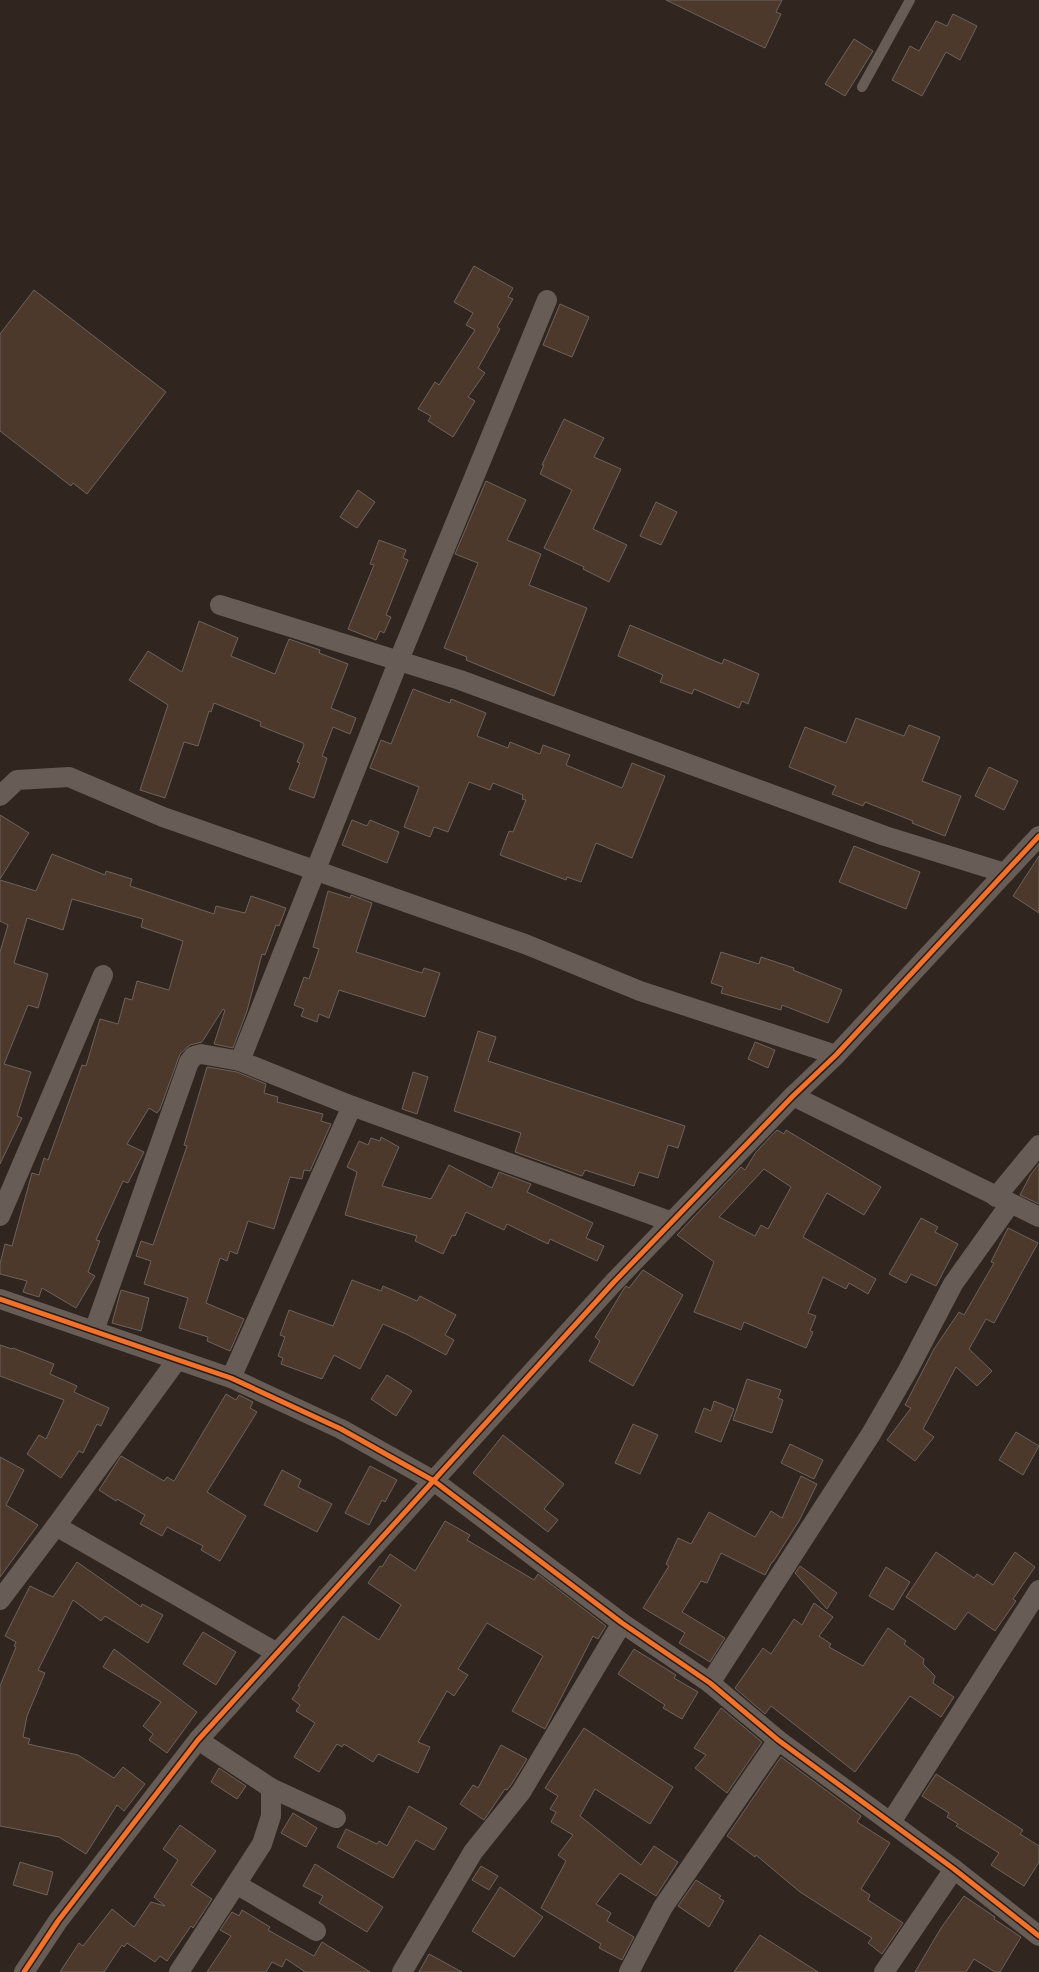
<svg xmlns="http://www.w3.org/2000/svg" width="1039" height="1972" viewBox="0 0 1039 1972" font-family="'Public Sans',sans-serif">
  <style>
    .building { fill: #4c392b; stroke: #6c635e; fill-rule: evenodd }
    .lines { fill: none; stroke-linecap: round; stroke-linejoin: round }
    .lane { stroke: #685c56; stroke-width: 10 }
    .street { stroke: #685c56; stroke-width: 20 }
    .cycleway-casing { stroke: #2d1a0f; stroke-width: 8 }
    .cycleway { stroke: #ef722f; stroke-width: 5 }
  </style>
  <rect width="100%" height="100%" fill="#30251f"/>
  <g class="building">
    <polygon points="666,0 782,0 776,12 781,14 765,48"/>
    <polygon points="953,14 977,26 960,60 946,52 922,96 892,80 910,46 919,51 936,21 947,26"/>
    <polygon points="854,39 873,51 845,96 825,84"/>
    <polygon points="474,266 513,288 508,297 513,299 497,327 500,329 478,368 485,373 468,397 475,401 453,437 428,421 431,416 418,409 435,382 439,385 475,330 466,325 473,313 454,302"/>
    <polygon points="34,290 166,392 87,494 73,483 71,486 0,431 0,334"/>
    <polygon points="560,304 589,317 572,357 543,345"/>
    <polygon points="564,419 604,438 594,457 621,469 593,529 627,545 609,582 583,569 584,567 544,548 572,490 540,474 544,465 542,465"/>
    <polygon points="486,481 526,500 507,540 541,554 529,585 587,608 554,696 466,660 467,657 444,648 478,563 455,554"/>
    <polygon points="358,490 375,502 357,528 340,517"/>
    <polygon points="656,502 677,512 661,545 640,536"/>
    <polygon points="379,540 406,550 403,558 408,560 386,615 391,617 384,633 380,631 376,640 348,629 374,565 370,564"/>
    <polygon points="199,621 238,638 231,656 275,674 289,639 320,650 319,653 348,664 331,708 356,718 350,734 333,727 322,756 327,758 314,798 289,789 300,763 297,762 304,745 303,743 260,726 261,722 214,703 211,712 209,711 198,746 184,742 165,798 140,790 168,705 129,680 148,651 182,672"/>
    <polygon points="630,625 722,664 724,659 759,674 748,704 742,701 739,708 694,689 692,694 660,682 663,675 618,656"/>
    <polygon points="413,689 450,703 451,699 486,713 477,736 508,748 510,742 540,754 543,745 570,755 566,765 622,788 632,763 665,776 632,858 596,843 581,882 567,877 566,880 500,855 509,831 513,832 526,800 522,799 523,795 493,783 490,790 469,782 448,832 434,827 430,837 404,827 419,787 370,768 381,740 391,744"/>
    <polygon points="856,718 904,736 909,725 940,737 922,781 961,796 945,836 912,823 913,821 865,802 863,806 832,794 836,786 789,767 805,727 846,743"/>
    <polygon points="989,767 1018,781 1004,810 975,796"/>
    <polygon points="0,815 29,833 0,879"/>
    <polygon points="352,820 367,826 370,820 399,832 387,863 342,845"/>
    <polygon points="854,846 920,872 906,909 839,882"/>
    <polygon points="52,854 105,875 106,871 132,879 130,886 214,914 216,906 245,913 251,896 286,908 279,926 276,925 265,955 262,954 247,1011 233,1048 214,1044 225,1010 223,1009 202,1042 190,1045 180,1054 160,1109 157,1113 149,1108 127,1144 144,1152 128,1183 123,1181 96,1240 100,1241 88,1272 95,1276 76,1308 42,1288 39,1297 23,1292 27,1281 0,1274 0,1264 5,1244 12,1246 32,1173 39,1175 44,1158 48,1160 82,1065 86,1066 100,1019 118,1024 125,998 132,1000 137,981 169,990 183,941 141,927 143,919 72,899 63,930 27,918 14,963 48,974 38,1008 28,1005 4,1064 31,1072 17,1116 22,1118 0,1164 0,952 8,925 0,921 0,880 36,891"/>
    <polygon points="1039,856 1039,913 1013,896"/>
    <polygon points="328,891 350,898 351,895 372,903 356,952 422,973 424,968 440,973 425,1017 339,990 329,1018 319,1014 317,1022 301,1016 304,1009 294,1005 304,977 309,979 319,949 313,947"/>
    <polygon points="721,952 759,964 761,957 794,968 793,970 842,990 828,1023 782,1005 781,1010 721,993 723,987 711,983"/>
    <polygon points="478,1031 496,1037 488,1061 685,1126 678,1148 668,1145 658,1178 639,1172 634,1186 585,1170 582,1176 515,1152 521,1133 454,1111"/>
    <polygon points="755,1042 775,1050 768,1068 748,1059"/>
    <polygon points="207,1067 237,1072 266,1084 264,1093 278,1097 277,1102 323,1114 321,1121 331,1124 310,1171 304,1170 302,1179 290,1177 274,1229 248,1221 237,1254 230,1251 227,1261 220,1258 206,1303 244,1319 230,1351 207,1341 208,1337 179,1328 188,1298 144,1284 151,1261 136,1256 141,1241 153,1245 187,1146 184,1145"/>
    <polygon points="413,1072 428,1077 417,1114 402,1109"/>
    <path d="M 777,1130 L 784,1134 L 786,1130 L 881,1187 L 864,1215 L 827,1193 L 803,1237 L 876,1279 L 868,1294 L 849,1283 L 846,1289 L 823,1277 L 808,1313 L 816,1316 L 810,1331 L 813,1332 L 806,1348 L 744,1322 L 741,1330 L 694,1312 L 714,1262 L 677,1235 L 741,1167 L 745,1170 L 756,1152 ZM 764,1169 L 791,1187 L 768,1229 L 761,1225 L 755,1236 L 719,1217 Z"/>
    <polygon points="381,1137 399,1147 382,1186 431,1199 449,1165 492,1188 499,1172 531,1184 527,1192 593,1223 586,1238 604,1246 597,1261 550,1239 548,1244 507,1224 504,1230 466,1212 455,1236 452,1235 443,1254 415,1241 417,1236 345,1215 357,1172 347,1167 359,1141 368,1145 371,1138 380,1141"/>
    <polygon points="1039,1164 1039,1204 1020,1195 1031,1174"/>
    <polygon points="921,1218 938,1227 935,1232 958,1244 936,1286 911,1274 906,1283 889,1274"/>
    <polygon points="1008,1228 1038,1243 994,1323 986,1319 969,1349 992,1371 977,1386 956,1367 923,1429 934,1437 915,1461 887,1440 911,1408 905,1405 934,1349 959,1312 964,1315 994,1263 991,1262"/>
    <polygon points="643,1270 683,1295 633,1386 589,1361 600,1341 595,1337 623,1290 626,1286 629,1288"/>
    <polygon points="352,1280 381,1291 383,1286 417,1301 420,1296 456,1315 445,1335 454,1340 446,1355 406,1334 383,1324 360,1369 334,1355 322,1379 281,1364 283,1358 278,1356 285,1337 280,1335 289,1310 333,1326"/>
    <polygon points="121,1290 149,1298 141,1331 112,1323"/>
    <polygon points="0,1345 12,1349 13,1348 54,1364 50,1374 77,1386 74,1392 109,1408 101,1426 97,1424 83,1453 79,1451 61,1478 27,1454 39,1435 46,1439 64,1400 0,1376"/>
    <polygon points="387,1375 412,1391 396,1416 371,1399"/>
    <polygon points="747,1379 781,1390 778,1398 783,1400 772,1433 733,1420"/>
    <polygon points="226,1394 236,1400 239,1395 253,1402 250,1408 257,1412 207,1492 246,1516 220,1561 201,1550 203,1546 167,1527 162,1536 140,1524 145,1515 117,1499 116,1501 99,1490 121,1456 164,1481 167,1477 174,1481"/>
    <polygon points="714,1401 734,1409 721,1442 695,1432 704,1408 711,1411"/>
    <polygon points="633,1424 658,1435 640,1474 615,1463"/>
    <polygon points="1016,1432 1039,1446 1023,1475 999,1460"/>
    <polygon points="503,1435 564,1484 544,1509 558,1520 548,1532 473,1473"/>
    <polygon points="790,1444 823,1460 814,1479 781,1463"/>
    <polygon points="0,1457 24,1470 6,1505 38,1525 0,1577"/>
    <polygon points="370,1466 397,1480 385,1502 382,1500 369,1525 345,1513"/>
    <polygon points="282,1470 301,1480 298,1487 332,1504 317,1532 264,1505"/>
    <polygon points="801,1476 817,1484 799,1521 773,1562 772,1562 765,1575 721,1553 707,1583 701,1581 682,1612 725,1638 710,1662 679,1643 685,1633 643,1608 669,1566 666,1564 678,1538 691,1544 709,1512 755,1537 771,1511 782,1518"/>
    <polygon points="445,1521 470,1535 467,1540 534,1580 538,1574 606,1626 598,1639 593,1636 545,1729 512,1711 543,1656 487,1623 458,1669 468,1675 454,1696 447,1691 418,1742 430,1747 418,1773 378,1754 373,1762 344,1744 342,1747 337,1744 319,1772 294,1757 315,1723 296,1711 300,1705 292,1699 300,1687 298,1686 343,1616 379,1640 401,1605 368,1583 380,1566 382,1567 390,1554 415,1571"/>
    <polygon points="936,1552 974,1578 977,1574 993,1585 1015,1552 1035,1567 1013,1599 1016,1601 995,1631 968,1612 955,1630 906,1597"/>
    <polygon points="77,1562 141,1607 142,1604 163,1615 148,1643 105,1616 101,1621 73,1600 38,1670 45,1673 27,1716 23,1737 30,1739 28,1744 78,1755 114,1778 123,1767 145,1784 124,1811 117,1805 86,1854 59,1837 0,1826 0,1686 16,1647 14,1646 16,1642 5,1636 30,1586 53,1597"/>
    <polygon points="800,1566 837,1593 827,1609 795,1573"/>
    <polygon points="886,1567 910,1582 893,1610 869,1596"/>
    <polygon points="814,1603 833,1617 819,1636 831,1644 829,1647 863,1666 888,1628 906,1641 904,1644 924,1659 923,1664 935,1676 933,1683 954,1697 941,1717 910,1696 855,1772 771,1706 765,1714 735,1688 763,1648 771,1654 794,1619 802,1625"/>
    <polygon points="203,1632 236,1652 216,1685 183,1664"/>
    <polygon points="114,1649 197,1712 167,1753 149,1740 153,1734 143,1726 161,1702 103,1667"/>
    <polygon points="634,1649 676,1675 674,1678 698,1692 682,1719 663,1708 665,1705 618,1674"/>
    <polygon points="721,1708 762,1742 727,1793 695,1768 706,1755 694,1748"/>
    <polygon points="584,1728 673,1787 650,1824 595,1789 580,1816 641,1865 654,1846 678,1862 656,1896 620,1873 596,1904 611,1913 607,1921 634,1937 622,1960 599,1948 601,1944 541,1908 566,1861 558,1855 573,1835 551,1822 556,1812 550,1809 558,1796 545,1788"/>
    <polygon points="501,1745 527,1759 511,1785 507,1790 505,1789 484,1820 460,1804 473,1785 478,1788"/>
    <polygon points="781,1757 861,1816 857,1822 890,1843 861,1889 870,1895 868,1900 903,1923 882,1954 868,1943 872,1938 800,1892 756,1855 755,1857 727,1836"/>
    <polygon points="219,1768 246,1786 237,1799 211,1782"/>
    <polygon points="936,1774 1023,1830 1020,1834 1039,1846 1039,1862 1024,1886 991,1865 999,1853 956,1826 958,1824 947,1817 949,1813 922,1796"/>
    <polygon points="409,1806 447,1828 434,1850 416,1840 393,1878 337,1847 346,1829 377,1844 379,1841 387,1846"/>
    <polygon points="293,1813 317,1828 306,1847 281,1833"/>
    <polygon points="180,1825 216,1851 191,1885 212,1899 193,1928 191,1926 167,1961 160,1956 155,1962 127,1943 124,1947 122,1945 104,1972 60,1972 79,1943 83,1946 112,1909 134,1927 151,1902 165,1906 154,1897 178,1860 163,1849"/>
    <polygon points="20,1862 53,1872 47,1895 13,1885"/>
    <polygon points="315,1864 383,1907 367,1932 319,1903 323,1896 303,1886"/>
    <polygon points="481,1866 498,1876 489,1890 472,1880"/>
    <polygon points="696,1880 721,1896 719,1898 724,1901 709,1927 678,1906"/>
    <polygon points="500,1887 543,1917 514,1957 472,1931"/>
    <polygon points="964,1896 995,1917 994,1919 1021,1937 1000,1972 995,1972 974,1959 966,1972 915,1972 941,1928"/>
    <polygon points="242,1910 270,1927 268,1930 314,1956 322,1942 370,1972 304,1972 304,1971 286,1959 282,1967 272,1962 266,1972 207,1972 231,1936 220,1930 232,1912 239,1916"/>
    <polygon points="760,1935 818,1972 734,1972"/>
    <polygon points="429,1954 462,1972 419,1972"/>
  </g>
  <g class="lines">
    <polyline class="lane" points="862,87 910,0"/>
    <g class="street">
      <polyline points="220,605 460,680 885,836 1005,873"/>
      <polyline points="0,796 17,780 69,777 163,817 525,944 640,991 836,1055"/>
      <polyline points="240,1061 399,660 547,300"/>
      <polyline points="793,1096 1039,1217"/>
      <polyline points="996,1197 1039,1145"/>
      <polyline points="0,1216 103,975"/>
      <polyline points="0,1299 231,1378 341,1429 434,1481 622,1623 710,1683 778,1740 954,1869 1039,1936"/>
      <polyline points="94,1331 189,1062 194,1056 201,1054 240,1061 352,1106 672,1222"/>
      <polyline points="231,1378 352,1106"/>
      <polyline points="56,1526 277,1653"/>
      <polyline points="0,1600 56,1526 177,1360"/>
      <polyline points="710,1683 871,1434 908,1370 953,1284 1010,1204"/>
      <polyline points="198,1740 271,1788 336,1818"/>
      <polyline points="891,1822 1039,1590"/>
      <polyline points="236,1884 316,1931"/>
      <polyline points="24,1972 58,1921 198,1740 614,1282 793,1096 836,1055 1039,836"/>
      <polyline points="179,1972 262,1844 271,1816 271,1788"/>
      <polyline points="402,1972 473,1852 521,1792 622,1623"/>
      <polyline points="629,1972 663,1907 778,1740"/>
      <polyline points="884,1972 954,1869"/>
    </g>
    <defs>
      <g id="cycleway">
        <polyline points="0,1299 231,1378 341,1429 434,1481 622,1623 710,1683 778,1740 954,1869 1039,1936"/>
        <polyline points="24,1972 58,1921 198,1740 614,1282 793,1096 836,1055 1039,836"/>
      </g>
    </defs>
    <use href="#cycleway" class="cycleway-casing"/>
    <use href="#cycleway" class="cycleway"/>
  </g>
</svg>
